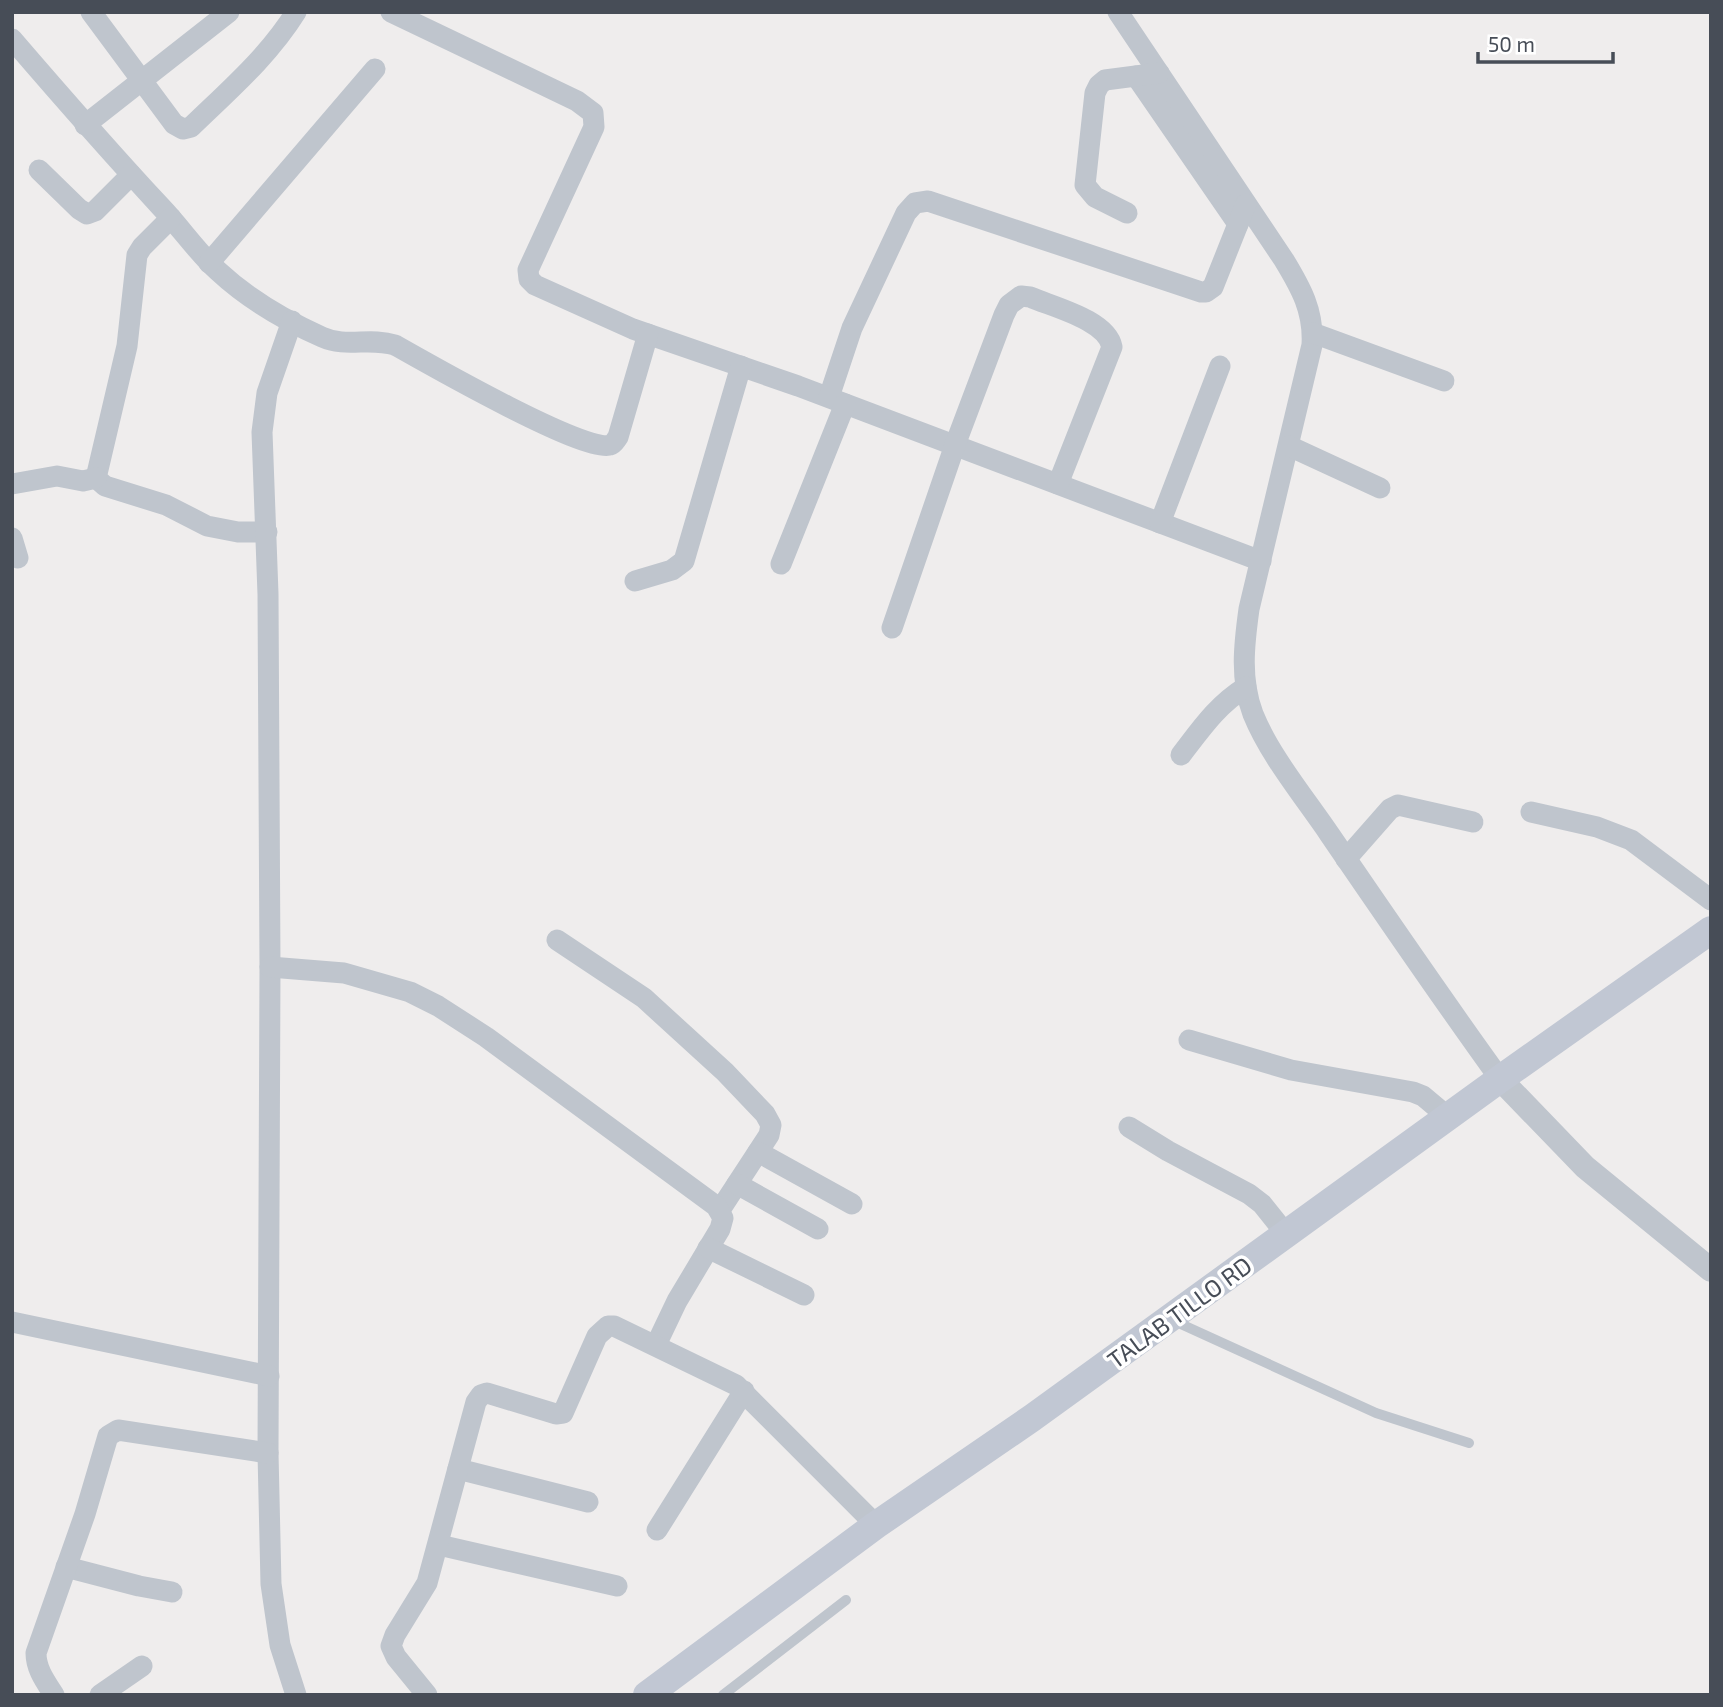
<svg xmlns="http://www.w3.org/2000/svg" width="1723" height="1707" viewBox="0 0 1723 1707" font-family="'Exo 2',sans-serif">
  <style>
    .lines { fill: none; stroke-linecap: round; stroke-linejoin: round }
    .service { stroke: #bfc5cd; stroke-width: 10 }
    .minor { stroke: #bfc5cd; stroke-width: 21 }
    .tertiary { stroke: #bfc5cd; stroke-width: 24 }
    .secondary { stroke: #c1c7d3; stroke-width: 28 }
    .labels { text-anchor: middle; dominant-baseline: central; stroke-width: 7; stroke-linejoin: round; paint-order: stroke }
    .street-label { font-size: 24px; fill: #474d57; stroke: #fff }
  </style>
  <rect width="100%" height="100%" fill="#efeded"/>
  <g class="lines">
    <g class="service">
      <polyline points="1172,1320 1376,1413 1469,1443"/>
      <polyline points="723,1695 846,1600"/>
    </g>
    <g class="minor">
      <path d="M 91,12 L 174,124 L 183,129 L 191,127 C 228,91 268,57 296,12"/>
      <polyline points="391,12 577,101 593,113 594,127 528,270 529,279 535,285 633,329 798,386 1261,561"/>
      <path d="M 1118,12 L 1284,260 C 1301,288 1314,311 1312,345 L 1249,609 C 1244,645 1240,679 1253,714 C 1270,756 1305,798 1330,835 C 1386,917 1442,999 1500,1079"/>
      <path d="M 12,39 C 61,96 110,152 161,207 C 181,228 197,252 218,271 C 247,298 286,321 322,337 C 346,348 369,337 395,345 C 425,362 586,454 610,445 C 614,444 615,441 618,437 L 648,334"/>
      <polyline points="1136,76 1238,224"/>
      <polyline points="85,125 229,12"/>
      <polyline points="39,170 79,209 87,214 95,211 131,175"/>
      <polyline points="1127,213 1095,197 1085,185 1095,93 1099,85 1105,80 1159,73"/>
      <polyline points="171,218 142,247 137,255 127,346 96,478 105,486 166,505 207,526 238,532 267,532"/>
      <polyline points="209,263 375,69"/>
      <polyline points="292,321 267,393 262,432 268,594 270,967 268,1453 271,1584 280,1645 296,1695"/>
      <polyline points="1313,333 1444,381"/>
      <polyline points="829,397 852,328 906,213 915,203 928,201 1201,292 1206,292 1213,287 1246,204"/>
      <polyline points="1289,446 1380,488"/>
      <polyline points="12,484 57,476 83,481 96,478"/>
      <polyline points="1160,523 1220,366"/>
      <polyline points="12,538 18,558"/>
      <polyline points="781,564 845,404"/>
      <polyline points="635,581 672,570 684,561 741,366"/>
      <path d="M 892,628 L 955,445 L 1004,315 L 1009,305 L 1021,296 L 1030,297 C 1053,307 1107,320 1112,347 L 1058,484"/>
      <path d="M 1181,755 C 1201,729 1217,705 1246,687"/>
      <polyline points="1531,812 1597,827 1631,840 1711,900"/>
      <polyline points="1346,859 1390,809 1398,805 1473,822"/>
      <polyline points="557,940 644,998 656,1009 725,1072 765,1114 771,1125 769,1135 720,1210"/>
      <polyline points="270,967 344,973 410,992 438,1006 486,1037 716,1206 723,1218 720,1229 677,1301 656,1345"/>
      <polyline points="1189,1040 1291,1070 1413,1092 1423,1096 1448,1117"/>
      <polyline points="1129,1127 1168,1151 1249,1194 1262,1204 1286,1234"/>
      <polyline points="758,1152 852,1204"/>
      <polyline points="737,1184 818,1229"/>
      <polyline points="708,1248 804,1295"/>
      <polyline points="12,1322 269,1376"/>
      <polyline points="458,1469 588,1502"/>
      <polyline points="657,1530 744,1391"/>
      <polyline points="439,1545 617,1586"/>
      <polyline points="66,1567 139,1586 172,1592"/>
      <path d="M 54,1695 C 45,1681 36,1669 36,1653 L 85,1514 L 108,1436 L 118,1430 L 268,1453"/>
      <polyline points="100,1695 142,1666"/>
      <polyline points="427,1695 396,1657 391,1646 395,1635 427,1583 476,1402 481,1395 487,1393 556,1414 563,1413 597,1336 608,1326 614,1326 736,1385 876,1525"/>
    </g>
    <polyline class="tertiary" points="1500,1079 1585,1167 1711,1270"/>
    <polyline class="secondary" points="647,1695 876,1525 1032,1418 1500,1079 1711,930"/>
  </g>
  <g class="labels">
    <g class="street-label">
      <text transform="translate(1179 1312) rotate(-36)">TALAB TILLO RD</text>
    </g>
  </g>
  <rect width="1723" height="1707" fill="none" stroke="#474d57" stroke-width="28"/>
  <path d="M1478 52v10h135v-10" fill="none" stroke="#474d57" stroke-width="3.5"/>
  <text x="1488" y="52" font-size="21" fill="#474d57" stroke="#ffffff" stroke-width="5" paint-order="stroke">50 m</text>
</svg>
